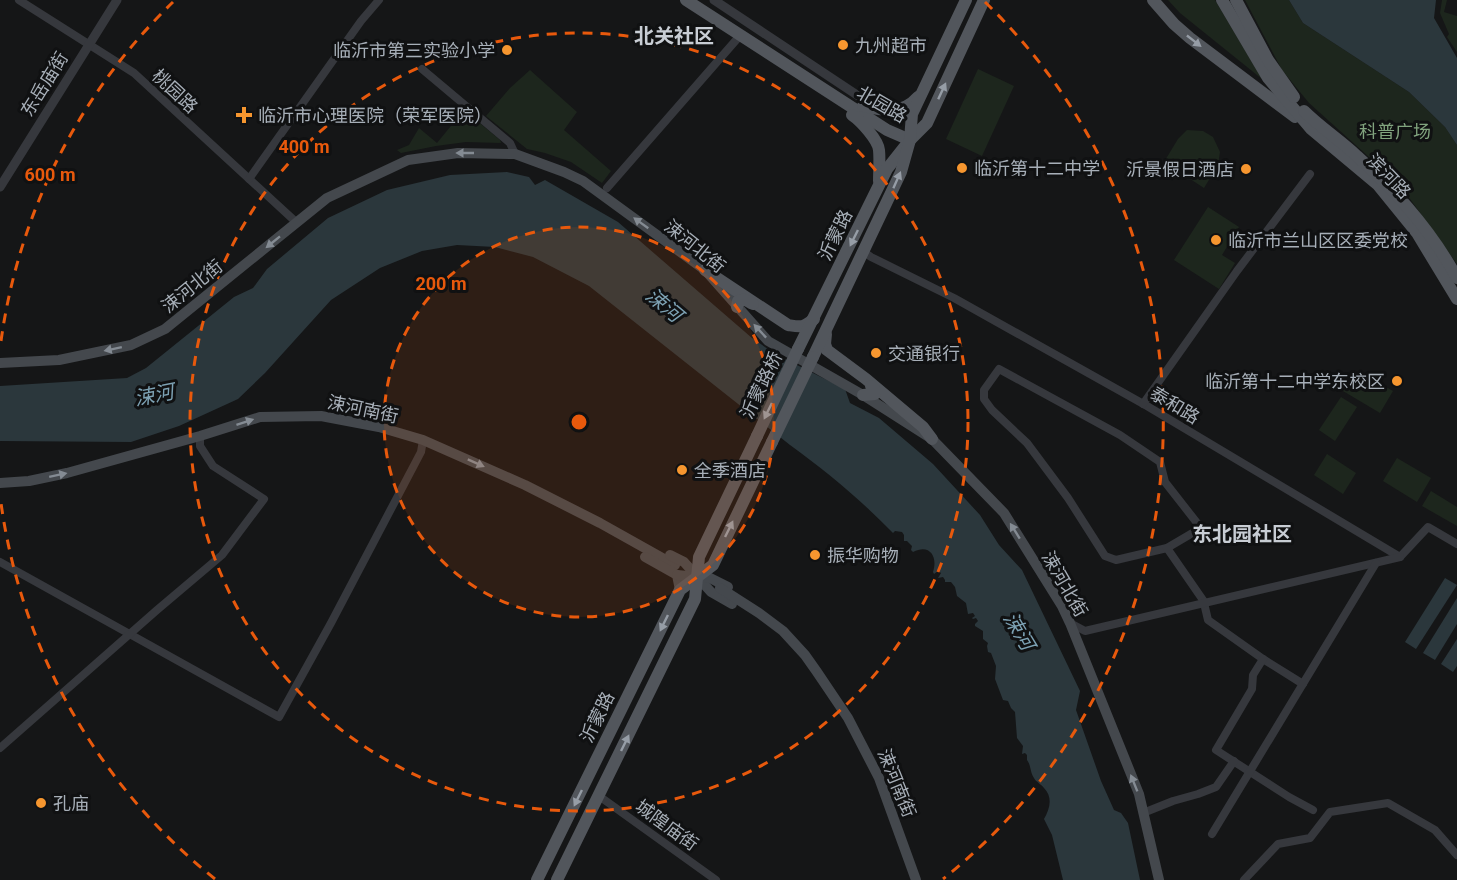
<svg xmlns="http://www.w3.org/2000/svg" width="1457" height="880" viewBox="0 0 1457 880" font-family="Roboto,'Noto Sans SC',sans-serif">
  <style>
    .green { fill: #1d261d }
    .water { fill: #2b373c }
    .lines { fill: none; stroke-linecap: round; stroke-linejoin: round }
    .minor { stroke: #36383d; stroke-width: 8 }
    .tertiary { stroke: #36383d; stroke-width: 9 }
    .secondary { stroke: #44484d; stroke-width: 10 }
    .primary { stroke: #52565c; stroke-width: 12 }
    .primary-bridge { stroke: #52565c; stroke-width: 12 }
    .oneway { fill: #969da6 }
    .oneway2 { fill: #848b93 }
    .ring { fill: none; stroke: #e8590c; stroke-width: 3; stroke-dasharray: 10 8 }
    .poi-dot { fill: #f6962f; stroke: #101112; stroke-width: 2 }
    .labels { text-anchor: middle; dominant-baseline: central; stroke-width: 6; stroke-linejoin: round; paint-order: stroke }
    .poi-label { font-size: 18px; fill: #a7afb8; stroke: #101112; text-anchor: start }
    .street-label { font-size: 18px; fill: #a7afb8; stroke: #101112 }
    .park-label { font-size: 18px; fill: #81a37e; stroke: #101112 }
    .neighbourhood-label { font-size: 20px; font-weight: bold; fill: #c8cdd4; stroke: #101112 }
    .water-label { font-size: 20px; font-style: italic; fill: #7da2b4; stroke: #101112 }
    .centre { fill: #e8590c; stroke: #101112; stroke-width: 3 }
    .ring-label { font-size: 18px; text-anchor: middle; font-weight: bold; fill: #e8590c; stroke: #101112; stroke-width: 6; stroke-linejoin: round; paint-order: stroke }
  </style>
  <rect width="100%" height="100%" fill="#151617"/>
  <g class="green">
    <polygon points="1168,0 1215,0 1262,79 1180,13"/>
    <polygon points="1245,0 1289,0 1303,23 1409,92 1445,127 1457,145 1457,264 1400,185 1309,103 1282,70"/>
    <polygon points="1442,0 1447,0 1444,12 1457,16 1457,52 1447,37 1449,34 1440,13"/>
    <polygon points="978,69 1014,86 982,156 946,139"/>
    <polygon points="530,70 577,112 564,130 611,171 602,183 571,162 545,153 527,149 486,116 510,88"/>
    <polygon points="464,110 500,140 501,143 466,142 436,146 401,153 397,150 409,145 419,128 437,143"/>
    <polygon points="1187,130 1203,131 1213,137 1220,152 1218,165 1204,188 1164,162 1178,139"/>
    <polygon points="1208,207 1239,227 1222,255 1235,263 1219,289 1174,260"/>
    <polygon points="1354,372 1358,375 1360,372 1393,391 1380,413 1343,391"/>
    <polygon points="1341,397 1357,407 1335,441 1319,430"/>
    <polygon points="1327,454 1356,473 1343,494 1314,475"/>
    <polygon points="1397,458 1431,478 1417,502 1383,481"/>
    <polygon points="1431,491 1457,507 1457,526 1422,506"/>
  </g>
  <g class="water">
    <polygon points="1289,0 1436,0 1434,18 1457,58 1457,145 1445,127 1409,92 1303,23"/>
    <path d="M 507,172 L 529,177 L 535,185 L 545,180 L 618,222 L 752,338 L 775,354 L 845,389 L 850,403 L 879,418 L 933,464 L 980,515 L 999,545 L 1022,570 L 1080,691 L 1076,710 L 1101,781 L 1114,810 L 1121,813 L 1128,823 L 1140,880 L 1063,880 L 1052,835 L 1044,819 C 1050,809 1053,797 1044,788 C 1041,784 1036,782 1034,778 C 1030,772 1031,765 1027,760 L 1027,755 L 1025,753 L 1022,754 L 1023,746 L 1017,738 L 1015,712 L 1011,708 L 1008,701 L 1003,700 L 995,679 L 996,666 L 991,653 L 988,652 L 987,646 L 988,643 L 983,639 L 983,631 L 975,626 L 975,624 L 978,621 L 976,618 L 973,619 L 972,618 L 975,616 L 973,613 L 968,614 L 966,603 L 957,596 L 955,587 L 951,582 L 945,582 L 945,580 L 943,577 L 938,578 L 941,573 L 938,571 L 934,574 L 933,572 C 938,557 930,543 913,552 L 911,550 L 912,546 L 907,541 L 904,541 L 904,535 L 902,532 L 895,531 L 893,533 C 862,501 826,471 790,445 L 589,286 L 533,257 L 495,247 L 457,245 L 422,251 L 380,268 L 331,300 L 265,373 L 238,399 L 179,426 L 131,442 L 0,441 L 0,386 L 127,378 L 146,368 L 234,297 L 253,288 L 267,269 L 328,218 L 387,190 L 450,175 Z"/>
    <polygon points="1445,578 1457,585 1416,649 1405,642"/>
    <polygon points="1457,598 1457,624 1435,660 1423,653"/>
    <polygon points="1457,639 1457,666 1453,672 1441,664"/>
  </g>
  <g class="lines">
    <g class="minor">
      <polyline points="19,0 134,73 296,222"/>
      <polyline points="422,69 510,143 515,154"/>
      <polyline points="249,179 361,21 379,0"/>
      <polyline points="607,188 737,39"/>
      <polyline points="864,252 871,257 954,298 1147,406 1400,557 1428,527 1457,544"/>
      <polygon points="999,369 1120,435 1160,462 1165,482 1201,528 1167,548 1116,560 1105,556 1068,498 1027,443 992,410 984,399 984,390"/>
      <polyline points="1143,404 1237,271 1310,174"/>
      <polyline points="1167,548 1205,603"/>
      <polyline points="0,562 279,717 331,623 421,452 423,440"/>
      <polyline points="1204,603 1208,620 1263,659 1303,684"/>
      <polyline points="1070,623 1085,631 1400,557"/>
      <polyline points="1263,659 1253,675 1252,689 1216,750 1289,797 1313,810"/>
      <polyline points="0,748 157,610 222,555 264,499 213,466 200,446 200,436"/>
      <polyline points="599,796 716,880"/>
      <polyline points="1143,813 1173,801 1198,794 1216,787 1234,761"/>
      <polyline points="1212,834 1376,563"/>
      <polyline points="1244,880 1278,844 1310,838 1330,812 1388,803 1435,830 1457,855"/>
    </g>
    <g class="tertiary">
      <polyline points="714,0 875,107"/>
      <polyline points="0,187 117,0"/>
    </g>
    <g class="secondary">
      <polyline points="0,363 59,360 131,345 165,329 327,198 408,160 458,153 515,154 564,172 583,181 705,270 768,341 863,395 932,439 1004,513 1062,606 1070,623 1139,794 1159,880"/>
      <polyline points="0,483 29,481 67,473 200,436 260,417 321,416 379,427 423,440 525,485 600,523 675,565"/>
      <polyline points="670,555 684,562 711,592 732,604"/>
      <polyline points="645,557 677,575 680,590"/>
      <polyline points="677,575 710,578 728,587"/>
      <polyline points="720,588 759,613 783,631 805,655 817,672 848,718 879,778 916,880"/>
    </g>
    <g class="primary">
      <polyline points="686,0 887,130 910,140"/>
      <polyline points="1153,0 1174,24 1190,38 1295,117"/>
      <polyline points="1222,0 1268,78 1311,129 1378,185 1417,233 1457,299"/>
      <polyline points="1236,0 1268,60 1294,97"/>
      <path d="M 863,106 C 884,111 902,115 918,97"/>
      <path d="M 1304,111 C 1320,127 1340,140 1357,156 C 1396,191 1432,232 1457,278"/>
      <path d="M 852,115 C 861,121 878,140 879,150 C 880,160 879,171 879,181"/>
      <path d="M 705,270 L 788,325 C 801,327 803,328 814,319"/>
      <path d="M 737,307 L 738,301 C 744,298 747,301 753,304"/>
      <polyline points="826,334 825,344 827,350 866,379 923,427 932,439"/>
      <polyline points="798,349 887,169 910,140 927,123 984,0"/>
      <polyline points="813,357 901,172 910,140 912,114 966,0"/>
      <polyline points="863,395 875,394 875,390 871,386"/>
      <polyline points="537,880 680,590 713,565 772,442"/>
      <polyline points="557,880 695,599 699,557 757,436"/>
    </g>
    <g class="primary-bridge">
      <polyline points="757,436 798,349"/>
      <polyline points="772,442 813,357"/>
    </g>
  </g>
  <defs><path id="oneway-solid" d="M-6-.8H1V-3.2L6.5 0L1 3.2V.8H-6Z" transform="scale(1.5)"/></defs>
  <g class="oneway">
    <use href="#oneway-solid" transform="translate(1194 41) rotate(38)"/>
    <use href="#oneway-solid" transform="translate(942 91) rotate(-65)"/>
    <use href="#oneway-solid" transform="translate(897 180) rotate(-66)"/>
    <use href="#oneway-solid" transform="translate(854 238) rotate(116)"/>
    <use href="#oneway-solid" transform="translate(768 411) rotate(116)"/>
    <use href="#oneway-solid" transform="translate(729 529) rotate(-64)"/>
    <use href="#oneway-solid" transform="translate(664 623) rotate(116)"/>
    <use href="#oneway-solid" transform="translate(625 743) rotate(-64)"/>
    <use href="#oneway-solid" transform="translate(578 798) rotate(116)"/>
  </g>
  <g class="oneway2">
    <use href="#oneway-solid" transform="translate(465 153) rotate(180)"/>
    <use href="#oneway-solid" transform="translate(641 223) rotate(-144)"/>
    <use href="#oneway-solid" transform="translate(273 242) rotate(141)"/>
    <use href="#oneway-solid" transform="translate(760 331) rotate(-133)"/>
    <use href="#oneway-solid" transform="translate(113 349) rotate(168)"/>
    <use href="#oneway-solid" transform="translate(245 422) rotate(-18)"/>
    <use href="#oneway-solid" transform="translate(476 463) rotate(24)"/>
    <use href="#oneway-solid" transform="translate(58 475) rotate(-12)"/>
    <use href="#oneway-solid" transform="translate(1015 531) rotate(-122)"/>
    <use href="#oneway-solid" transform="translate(1134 783) rotate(-112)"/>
  </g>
  <circle cx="579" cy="422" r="195" fill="#e8590c" fill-opacity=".12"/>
  <g class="ring">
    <circle cx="579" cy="422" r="195"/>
    <circle cx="579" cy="422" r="389"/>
    <path d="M215 879A584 584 0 0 1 1 503M1 341A584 584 0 0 1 173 2M985 2A584 584 0 0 1 943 879"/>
  </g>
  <g class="poi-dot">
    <circle cx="843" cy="45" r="6"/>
    <circle cx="507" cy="50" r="6"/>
    <path d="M241 106h6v6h6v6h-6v6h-6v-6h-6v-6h6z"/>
    <circle cx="962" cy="168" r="6"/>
    <circle cx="1246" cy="169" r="6"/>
    <circle cx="1216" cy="240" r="6"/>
    <circle cx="876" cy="353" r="6"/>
    <circle cx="1397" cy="381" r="6"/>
    <circle cx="682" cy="470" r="6"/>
    <circle cx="815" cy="555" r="6"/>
    <circle cx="41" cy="803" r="6"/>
  </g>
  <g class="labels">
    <g class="poi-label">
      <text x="855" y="45">九州超市</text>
      <text x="495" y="50" text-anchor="end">临沂市第三实验小学</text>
      <text x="258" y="115">临沂市心理医院（荣军医院）</text>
      <text x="974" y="168">临沂第十二中学</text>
      <text x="1234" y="169" text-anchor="end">沂景假日酒店</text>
      <text x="1228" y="240">临沂市兰山区区委党校</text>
      <text x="888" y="353">交通银行</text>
      <text x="1385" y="381" text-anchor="end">临沂第十二中学东校区</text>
      <text x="694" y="470">全季酒店</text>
      <text x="827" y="555">振华购物</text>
      <text x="53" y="803">孔庙</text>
    </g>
    <g class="street-label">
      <text transform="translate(44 84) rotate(-58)">东岳庙街</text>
      <text transform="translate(175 91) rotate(43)">桃园路</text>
      <text transform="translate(882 104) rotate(30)">北园路</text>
      <text transform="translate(1389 176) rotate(46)">滨河路</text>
      <text transform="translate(835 235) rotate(-64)">沂蒙路</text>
      <text transform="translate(695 246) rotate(39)">涑河北街</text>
      <text transform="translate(192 286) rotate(-39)">涑河北街</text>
      <text transform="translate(761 385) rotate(-64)">沂蒙路桥</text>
      <text transform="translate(1175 405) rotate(31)">泰和路</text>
      <text transform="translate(363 409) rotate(12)">涑河南街</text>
      <text transform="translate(1065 584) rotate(60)">涑河北街</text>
      <text transform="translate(597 717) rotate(-64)">沂蒙路</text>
      <text transform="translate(897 783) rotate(68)">涑河南街</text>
      <text transform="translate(667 825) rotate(36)">城隍庙街</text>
    </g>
    <g class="park-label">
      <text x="1395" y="131">科普广场</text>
    </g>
    <g class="neighbourhood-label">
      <text x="674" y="36">北关社区</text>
      <text x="1242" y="534">东北园社区</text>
    </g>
    <g class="water-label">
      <text transform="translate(664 305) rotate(40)">涑河</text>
      <text transform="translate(154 395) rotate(-11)">涑河</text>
      <text transform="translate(1019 631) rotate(59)">涑河</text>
    </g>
  </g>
  <circle cx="579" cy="422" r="9" class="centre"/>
  <g class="ring-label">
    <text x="304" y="153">400 m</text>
    <text x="50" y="181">600 m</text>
    <text x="441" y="290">200 m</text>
  </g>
</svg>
